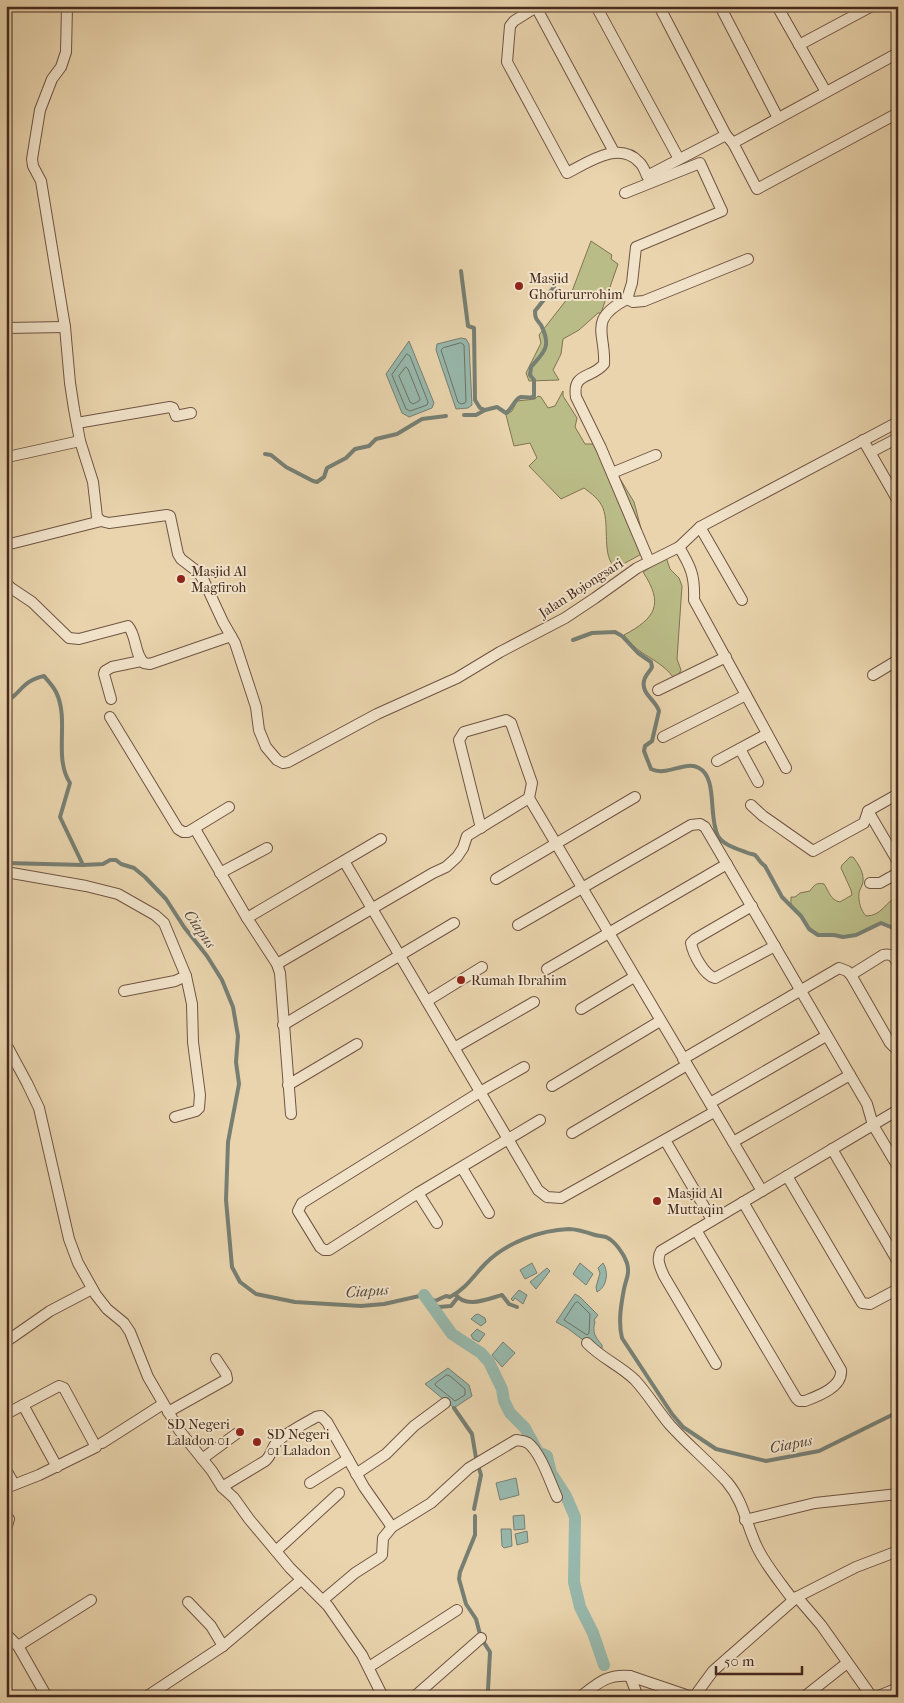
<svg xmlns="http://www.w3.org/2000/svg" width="904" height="1703" viewBox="0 0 904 1703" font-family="'IM FELL French Canon',serif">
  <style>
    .green { fill: #babc87; stroke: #807352 }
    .water { fill: #97b8ac; stroke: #777f73 }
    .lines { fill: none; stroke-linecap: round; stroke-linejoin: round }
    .shore { stroke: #6f7165; stroke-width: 1 }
    .stream { stroke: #777f73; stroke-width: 4 }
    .canal { stroke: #97b8ac; stroke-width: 12 }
    .minor-casing { stroke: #705442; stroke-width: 12 }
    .minor { stroke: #f1e3ca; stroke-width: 10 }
    .poi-dot { fill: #8f2418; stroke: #f1e3ca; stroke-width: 2 }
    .labels { text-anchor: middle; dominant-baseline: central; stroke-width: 4; stroke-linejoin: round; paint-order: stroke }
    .poi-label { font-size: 14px; fill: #472a1e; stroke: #f1e3ca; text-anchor: start }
    .street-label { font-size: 14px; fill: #472a1e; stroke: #f1e3ca }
    .water-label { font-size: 15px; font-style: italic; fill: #57463a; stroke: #f1e3ca }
  </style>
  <rect width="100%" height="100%" fill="#e9d4ad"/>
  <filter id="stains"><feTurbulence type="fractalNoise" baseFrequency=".004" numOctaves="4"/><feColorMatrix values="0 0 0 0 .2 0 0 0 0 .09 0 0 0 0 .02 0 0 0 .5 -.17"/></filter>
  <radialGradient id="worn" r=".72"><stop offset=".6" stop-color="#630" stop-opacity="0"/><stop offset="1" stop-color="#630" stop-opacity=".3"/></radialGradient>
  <g class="green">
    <polygon points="591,241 612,255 611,259 618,264 601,313 598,313 579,330 563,339 561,354 553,370 559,380 529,381 526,373 541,343 539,335 571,294"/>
    <path d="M 563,391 L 563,396 L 577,418 L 575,427 L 585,444 L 599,444 L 634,502 L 647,551 L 616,568 C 601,557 610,526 603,508 C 599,499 592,494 584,488 L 561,499 L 529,466 L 537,458 L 530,443 L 514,446 L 506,415 L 512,411 L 517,401 L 535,399 L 538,396 L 541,397 L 548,408 L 555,406 Z"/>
    <path d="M 666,557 L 670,569 L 679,578 L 682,586 L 677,659 L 681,670 L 677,678 L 673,677 C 664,665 653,660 641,652 C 635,648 629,641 624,635 C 656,618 664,604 643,572 Z"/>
    <path d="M 850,857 L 853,857 C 857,862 863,871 863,878 C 864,884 860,888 859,893 C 858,901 861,911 866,916 C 882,916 885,902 898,896 L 898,929 L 881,923 L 856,935 L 843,936 L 834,934 L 818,934 L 810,928 L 802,915 L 791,904 L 791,897 L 795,897 L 800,893 L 810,891 C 814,885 817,882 824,884 C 829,891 830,900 840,902 L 852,895 L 851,890 L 841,868 L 842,865 Z"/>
  </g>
  <g class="water">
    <polygon points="461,338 466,339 469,344 472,405 468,408 456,409 436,350 437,344"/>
    <polygon points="409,341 434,403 432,408 409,417 402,413 386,374"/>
    <polygon points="532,1263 537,1273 525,1279 520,1270"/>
    <polygon points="580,1263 593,1274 586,1285 573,1274"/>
    <path d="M 603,1263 C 609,1272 607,1287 597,1292 L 596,1287 L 600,1273 L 598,1268 Z"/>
    <polygon points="547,1268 550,1271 536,1289 530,1282"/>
    <polygon points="519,1290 527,1295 523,1304 515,1298 513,1301 511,1299"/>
    <path d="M 575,1294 L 580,1297 L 598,1315 L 594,1320 L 595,1322 C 592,1332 595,1337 602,1345 L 602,1349 L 587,1343 L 567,1328 L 556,1322 Z"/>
    <polygon points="478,1314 485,1318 486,1322 481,1326 471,1319 475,1315"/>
    <polygon points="477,1329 485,1334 479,1342 473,1339 471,1335"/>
    <polygon points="503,1342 515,1353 502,1367 492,1355"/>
    <polygon points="448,1368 469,1385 472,1396 454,1408 425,1384"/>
    <polygon points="516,1478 519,1495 500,1500 496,1483"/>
    <polygon points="524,1515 525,1529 514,1530 513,1516"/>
    <polygon points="501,1529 511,1529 512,1546 504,1548 502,1546"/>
    <polygon points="527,1531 528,1542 517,1545 515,1534"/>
  </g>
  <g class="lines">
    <g class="shore">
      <polygon points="461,343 464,345 466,401 465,403 461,404 458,402 441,350 443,348"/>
      <polygon points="407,354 410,356 428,402 427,405 410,411 406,409 392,375"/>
      <polygon points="406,367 408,369 420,399 419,401 413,404 410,402 399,376"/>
      <polygon points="578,1302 590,1314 589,1333 587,1335 564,1320 575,1303"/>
      <polygon points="447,1375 450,1376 465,1389 465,1395 455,1401 435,1385 436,1383"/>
    </g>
    <g class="stream">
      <polyline points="461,271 468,326 474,328 475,400 480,408 485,410"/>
      <path d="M 464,415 L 476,415 L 485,410 L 497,407 L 506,413 C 512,409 515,398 521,397 C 526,397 529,398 534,397 L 534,380 L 530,375 L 531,367 C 544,352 552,347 541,325 C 537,320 535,319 535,311 L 554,287"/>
      <polyline points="265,454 271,455 286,467 313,481 317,482 324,477 327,468 346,458 355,449 369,446 376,439 397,434 422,419 446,416"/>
      <path d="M 573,640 L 592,633 L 615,632 L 622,636 L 638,653 L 651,662 L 652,667 C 650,672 645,675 644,681 C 641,694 656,700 659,711 L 652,741 L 645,746 L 644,751 L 651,769 C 667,777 685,760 699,768 C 718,778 708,817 718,836 C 723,845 738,849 748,853 C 750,854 753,854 755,855 C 759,859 760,863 765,866 L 782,897 L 801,916 L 809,929 L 818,935 L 834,935 L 843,937 L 856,935 L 881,923 L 898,930"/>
      <path d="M 6,702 C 22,692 22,681 44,676 C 48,681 53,686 56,692 C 70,720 53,757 70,783 L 60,817 L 83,865"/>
      <path d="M 6,863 L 83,865 L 103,864 L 110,860 L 116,860 L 121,864 L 134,868 L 145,877 L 166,899 L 184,927 L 207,956 L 222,980 L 233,1007 L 238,1036 L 236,1062 L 239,1084 L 228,1142 L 226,1200 L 232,1267 L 240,1282 L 256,1294 L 295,1302 L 361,1306 L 384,1304 L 424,1295 L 435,1301 L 446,1296 L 450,1297 C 466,1289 474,1275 486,1263 C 506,1243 540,1230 569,1229 C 577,1229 586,1232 595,1235 C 598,1236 602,1236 606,1237 C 615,1241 624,1254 627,1263 C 630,1274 626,1279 624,1289 C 621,1305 618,1322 622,1338 L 672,1414 L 683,1427 L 716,1449 L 766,1461 L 819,1451 L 898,1412"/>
      <path d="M 455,1294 C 466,1309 487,1299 502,1295 L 509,1304 L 517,1307"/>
      <polyline points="431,1305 439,1307 451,1306 458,1297"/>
      <polyline points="454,1408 472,1434 476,1458"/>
      <polyline points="474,1509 481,1475 478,1465"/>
      <polyline points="475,1516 475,1535 460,1572 459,1579 466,1604 476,1619 481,1638 490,1652 488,1690 489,1697"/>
    </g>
    <polyline class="canal" points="424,1295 452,1334 481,1353 489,1362 502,1389 504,1401 510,1413 525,1428 538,1452 547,1456 551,1473 566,1496 575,1517 574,1582 580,1607 593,1633 604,1665"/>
    <defs>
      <g id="minor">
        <polyline points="67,6 66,52 61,67 52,79 40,110 32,159 33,166 41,181 65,327 70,383 74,409 80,441 93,482 97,517 101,521 109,523 167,515 170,516 178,554 181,559 198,572 204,581 223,622 235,643 256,707 259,730 266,747 277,760 283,763 288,762 377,714 457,678 500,652 565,618 595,598 637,568 679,547 700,527 898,422"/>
        <path d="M 538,6 L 514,21 L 510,26 L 507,62 L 567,173 C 587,163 619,140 639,162 C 643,165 645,171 647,176 L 726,135 L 733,143 L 757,189 L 898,113"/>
        <polyline points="596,6 679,159"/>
        <polyline points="659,6 726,135"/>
        <polyline points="720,6 778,118"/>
        <polyline points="777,6 826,92"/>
        <polyline points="536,7 614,152"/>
        <polyline points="799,45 872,6"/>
        <polyline points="733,143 898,53"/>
        <path d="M 625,193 L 700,163 L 722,211 L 636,247 L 632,283 L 627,299 C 587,320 606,333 604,364 C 592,379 572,372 576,397 L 601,448 L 649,561"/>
        <polyline points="627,299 633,302 644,301 748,259"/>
        <polyline points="6,328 65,327"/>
        <polyline points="77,423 170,407 173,408 176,416 191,413"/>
        <polyline points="863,440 898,501"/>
        <polyline points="871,452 898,438"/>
        <polyline points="12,456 80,441"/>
        <polyline points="612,473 656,455"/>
        <polyline points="700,527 742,600"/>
        <polyline points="6,545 101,521"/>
        <path d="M 679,547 C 691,567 695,576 694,600 L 786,768"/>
        <path d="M 6,583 L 11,588 L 32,602 L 69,638 L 79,639 L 128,626 C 137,636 134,654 144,663 L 150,664 L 231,636"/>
        <polyline points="873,675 898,660"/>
        <polyline points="658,690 726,657"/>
        <polyline points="111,699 104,674 105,671 112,667 141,661"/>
        <polyline points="110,717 178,829 183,832 188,832 229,807"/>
        <polyline points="663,737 746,695"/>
        <polyline points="740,749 758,782"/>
        <polyline points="717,761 767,734"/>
        <polyline points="751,805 763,816 813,851 864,823 868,811 898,794"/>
        <polyline points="868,811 898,862"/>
        <polyline points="481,828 459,740 464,732 506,720 511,723 532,783 529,798 762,1191"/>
        <polyline points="195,829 247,918 277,964 280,973 291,1114"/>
        <polyline points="344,861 538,1190 547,1197 561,1198 714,1112"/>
        <polyline points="6,872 86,886 118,894 155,915 164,923 186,976 192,1004 193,1042 200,1095 199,1108 196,1111 175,1117"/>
        <polyline points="220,873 267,848"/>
        <polyline points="496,879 635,797"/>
        <polyline points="870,883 880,883 898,873"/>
        <path d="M 752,906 L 695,939 L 691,943 C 693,954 704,975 715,978 L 775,946"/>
        <polyline points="247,918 381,839"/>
        <polyline points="518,925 691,825 700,824 705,827 867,1104 873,1125 898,1167"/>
        <polyline points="277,964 433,873 446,867 457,857 463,848 467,836 529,798"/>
        <polyline points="547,969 727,864"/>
        <path d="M 851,975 L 883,955 C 892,953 894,957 898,964"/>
        <polyline points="124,991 175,981 186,976"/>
        <polyline points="427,1001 482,967"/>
        <polyline points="581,1009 634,977"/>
        <polyline points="283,1025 454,923"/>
        <polyline points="6,1044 27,1083 39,1108 69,1239 78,1263 96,1295 107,1309 124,1323 130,1332 148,1377 179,1430 212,1471 222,1487 234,1498 249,1519 290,1568 328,1606 362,1655 383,1697"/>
        <polyline points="454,1048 534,1002"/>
        <polyline points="683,1059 839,968 847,971 851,975 890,1043 894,1047 898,1046"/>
        <polyline points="524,1067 480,1092 302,1203 298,1211 320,1247 324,1250 329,1250 418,1193 540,1120"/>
        <polyline points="288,1085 357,1044"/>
        <polyline points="552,1086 660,1021"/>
        <polyline points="710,1103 826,1036"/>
        <polyline points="572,1133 687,1065"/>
        <polyline points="665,1140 712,1220"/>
        <polyline points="733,1142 850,1075"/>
        <polyline points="832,1149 898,1262"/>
        <polyline points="462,1168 489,1213"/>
        <polyline points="787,1176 862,1303 870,1304 898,1289"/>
        <polyline points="418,1193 437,1223"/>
        <path d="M 696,1230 L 796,1398 L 799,1401 L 805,1401 C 818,1396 843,1387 841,1370 L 743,1202"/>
        <polyline points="7,1341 50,1311 92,1289"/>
        <path d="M 587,1343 C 601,1358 621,1366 635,1380 C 648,1394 658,1411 670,1425 C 688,1445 709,1462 727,1482 C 744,1502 746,1524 757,1547 C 766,1566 781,1583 793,1600"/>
        <path d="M 716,1364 L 664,1276 C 660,1267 656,1259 661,1251 L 898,1110"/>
        <polyline points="23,1405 57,1467"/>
        <polyline points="168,1412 227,1379 226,1374 216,1359"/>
        <polyline points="6,1414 59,1386 64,1388 96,1447 39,1475 6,1488"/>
        <polyline points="102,1443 163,1404"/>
        <polyline points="202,1459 236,1434"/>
        <polyline points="6,1470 14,1484"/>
        <polyline points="356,1474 386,1454 414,1426 445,1403"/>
        <polyline points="310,1483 348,1459"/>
        <path d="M 222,1487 L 265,1461 C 272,1456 271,1447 278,1441 C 289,1431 304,1424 316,1417 L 321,1416 L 327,1422 L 364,1487 L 392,1527"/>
        <polyline points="745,1520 815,1503 898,1494"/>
        <polyline points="6,1529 9,1519"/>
        <polyline points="276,1551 339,1493"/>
        <polyline points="797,1597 821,1625 872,1697"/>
        <path d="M 323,1600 L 355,1573 L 380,1557 L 382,1555 L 383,1538 L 392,1527 L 431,1503 L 469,1468 L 516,1440 C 521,1441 525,1441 528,1443 C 541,1453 550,1482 557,1497"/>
        <polyline points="188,1602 211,1626 223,1646"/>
        <polyline points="6,1634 18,1646 47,1697"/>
        <polyline points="18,1646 91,1600"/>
        <polyline points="369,1667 457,1610"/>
        <polyline points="630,1676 638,1697"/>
        <polyline points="146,1697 223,1646 301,1580"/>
        <polyline points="414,1697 481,1638"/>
        <path d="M 580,1697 C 598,1683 607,1674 630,1676 L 692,1697"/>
        <polyline points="694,1697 713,1671 797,1597 856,1567 898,1551"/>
        <polyline points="804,1697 847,1663"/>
        <polyline points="876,1697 898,1688"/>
      </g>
    </defs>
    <use href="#minor" class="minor-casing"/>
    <use href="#minor" class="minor"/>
  </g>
  <g class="poi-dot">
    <circle cx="519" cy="286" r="5"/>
    <circle cx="181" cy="579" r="5"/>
    <circle cx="461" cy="980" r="5"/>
    <circle cx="657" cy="1201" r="5"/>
    <circle cx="240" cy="1432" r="5"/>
    <circle cx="257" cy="1442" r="5"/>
  </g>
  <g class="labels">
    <g class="poi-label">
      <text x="529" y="278">Masjid<tspan x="529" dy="16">Ghofururrohim</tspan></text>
      <text x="191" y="571">Masjid Al<tspan x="191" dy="16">Magfiroh</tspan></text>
      <text x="471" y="980">Rumah Ibrahim</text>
      <text x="667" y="1193">Masjid Al<tspan x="667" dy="16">Muttaqin</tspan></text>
      <text x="230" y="1424" text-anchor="end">SD Negeri<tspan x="230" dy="16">Laladon 01</tspan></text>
      <text x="267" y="1434">SD Negeri<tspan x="267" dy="16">01 Laladon</tspan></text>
    </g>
    <g class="street-label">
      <text transform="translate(581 588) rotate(-33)">Jalan Bojongsari</text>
    </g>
    <g class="water-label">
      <text transform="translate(200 929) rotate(55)">Ciapus</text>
      <text transform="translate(367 1291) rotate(-4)">Ciapus</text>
      <text transform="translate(791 1444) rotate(-11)">Ciapus</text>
    </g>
  </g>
  <rect width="904" height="1703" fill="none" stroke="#e9d4ad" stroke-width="25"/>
  <rect x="8" y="8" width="889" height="1688" fill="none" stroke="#472a1e" stroke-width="2.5"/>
  <rect x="12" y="12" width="879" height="1678" fill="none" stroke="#472a1e"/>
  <path d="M716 1666v8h86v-8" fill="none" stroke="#472a1e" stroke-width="2.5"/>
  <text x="724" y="1666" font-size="15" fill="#472a1e" stroke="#f1e3ca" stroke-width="4" paint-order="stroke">50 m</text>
  <rect width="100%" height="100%" filter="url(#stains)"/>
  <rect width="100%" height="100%" fill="url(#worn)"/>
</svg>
